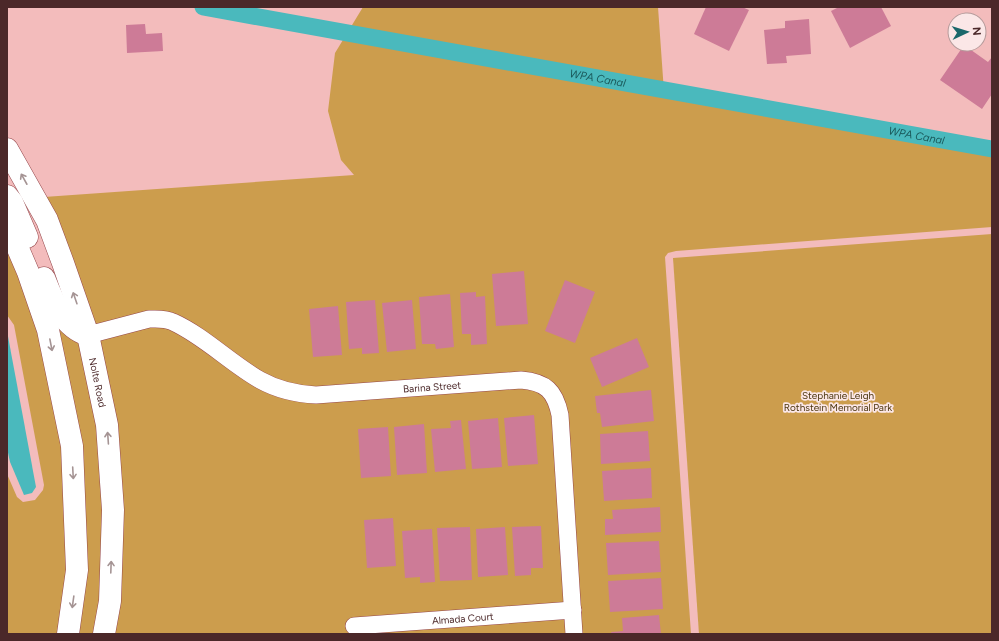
<svg xmlns="http://www.w3.org/2000/svg" width="999" height="641" viewBox="0 0 999 641" font-family="Figtree,sans-serif">
  <style>
    .green { fill: #cc9d4d }
    .water { fill: #4ab9bd }
    .lines { fill: none; stroke-linecap: round; stroke-linejoin: round }
    .canal { stroke: #4ab9bd; stroke-width: 17 }
    .building { fill: #cd7b97 }
    .street-casing { stroke: #95464a; stroke-width: 18 }
    .secondary-casing { stroke: #95464a; stroke-width: 23 }
    .street { stroke: #fff; stroke-width: 17 }
    .secondary { stroke: #fff; stroke-width: 22 }
    .oneway { stroke: #a59494 }
    .labels { text-anchor: middle; dominant-baseline: central; stroke-width: 3.5; stroke-linejoin: round; paint-order: stroke }
    .street-label { font-size: 10px; fill: #4b2829; stroke: #fbe7e7 }
    .park-label { font-size: 10px; fill: #4c3610; stroke: #fbe7e7 }
    .water-label { font-size: 11px; font-style: italic; fill: #1a585a; stroke: #fbe7e7 }
  </style>
  <rect width="100%" height="100%" fill="#f3bcbc"/>
  <g class="green">
    <polygon points="363,7 658,7 664,92 992,153 992,227 676,251 668,253 665,257 691,634 114,634 96,329 44,197 354,175 341,160 328,111 335,53"/>
    <polygon points="992,234 992,634 699,634 673,258"/>
    <polygon points="7,246 39,332 62,447 68,569 59,634 7,634 7,474 17,497 23,502 35,500 43,490 44,485 14,325 7,315"/>
    <polygon points="55,321 80,342 98,426 103,510 100,601 95,634 78,634"/>
  </g>
  <polygon class="water" points="7,331 36,487 32,493 24,495 10,462 7,448"/>
  <g class="lines">
    <path class="canal" id="s1" d="M 203,7 L 992,149"/>
  </g>
  <g class="building">
    <polygon points="706,7 742,7 749,10 729,51 694,34"/>
    <polygon points="839,7 881,7 891,26 850,48 831,11"/>
    <polygon points="809,19 811,54 786,56 787,63 767,64 764,30 785,28 785,21"/>
    <polygon points="145,24 146,34 162,33 163,51 127,53 126,25"/>
    <polygon points="964,45 988,62 992,57 992,94 982,109 940,80"/>
    <polygon points="524,271 528,324 496,326 492,274"/>
    <polygon points="565,280 595,292 575,343 545,331"/>
    <polygon points="476,292 476,297 485,296 487,344 471,345 471,334 462,334 460,293"/>
    <polygon points="450,294 454,347 436,349 435,344 422,344 419,297"/>
    <polygon points="375,300 379,353 362,354 362,348 349,349 346,302"/>
    <polygon points="412,300 416,349 387,352 382,303"/>
    <polygon points="338,306 342,355 313,357 309,309"/>
    <polygon points="637,338 649,367 602,387 590,358"/>
    <polygon points="651,390 654,421 602,427 600,413 597,413 595,396"/>
    <polygon points="534,415 538,464 508,466 504,418"/>
    <polygon points="498,418 502,467 472,469 468,421"/>
    <polygon points="461,420 466,469 435,472 431,429 451,428 450,421"/>
    <polygon points="424,424 427,473 397,475 394,427"/>
    <polygon points="388,427 391,476 361,478 358,429"/>
    <polygon points="648,431 650,461 601,464 600,434"/>
    <polygon points="651,468 652,498 604,501 602,471"/>
    <polygon points="660,507 661,532 605,535 605,519 613,519 612,510"/>
    <polygon points="393,518 396,566 367,568 364,520"/>
    <polygon points="541,526 543,568 531,568 531,575 515,576 512,527"/>
    <polygon points="470,527 472,580 440,581 437,528"/>
    <polygon points="505,527 508,575 478,577 476,529"/>
    <polygon points="432,529 435,582 420,583 420,577 405,578 402,531"/>
    <polygon points="659,541 661,572 608,575 606,543"/>
    <polygon points="661,578 663,609 610,612 608,581"/>
    <polygon points="659,615 661,634 612,634 611,632 623,631 622,618"/>
  </g>
  <g class="lines">
    <defs>
      <g id="street">
        <path id="s2" d="M 88,335 L 149,319 C 157,319 165,318 173,322 C 204,336 230,363 260,380 C 278,390 296,394 316,395 L 521,380 C 546,382 555,391 560,415 L 574,634"/>
        <path id="s3" d="M 354,626 L 573,610"/>
      </g>
      <g id="secondary">
        <path id="s4" d="M 7,149 L 47,220 L 63,263 L 88,335 L 107,425 L 113,510 L 110,601 L 104,634"/>
        <polyline points="7,196 12,202 27,237"/>
        <polyline points="7,223 28,272 48,330 72,446 77,570 68,634"/>
        <path d="M 44,278 C 53,301 63,327 88,335"/>
      </g>
    </defs>
    <use href="#street" class="street-casing"/>
    <use href="#secondary" class="secondary-casing"/>
    <use href="#street" class="street"/>
    <use href="#secondary" class="secondary"/>
  </g>
  <defs><path id="oneway-shaft" d="M-6 0H5M1.5-3L5.5 0L1.5 3" fill="none" stroke-width="1.6" stroke-linecap="round" stroke-linejoin="round"/></defs>
  <g class="oneway">
    <use href="#oneway-shaft" transform="translate(24 179) rotate(-119)"/>
    <use href="#oneway-shaft" transform="translate(75 298) rotate(-109)"/>
    <use href="#oneway-shaft" transform="translate(51 345) rotate(79)"/>
    <use href="#oneway-shaft" transform="translate(108 438) rotate(-94)"/>
    <use href="#oneway-shaft" transform="translate(73 473) rotate(87)"/>
    <use href="#oneway-shaft" transform="translate(111 567) rotate(-88)"/>
    <use href="#oneway-shaft" transform="translate(73 602) rotate(98)"/>
  </g>
  <g class="labels">
    <g class="street-label">
      <text stroke="none"><textPath href="#s4" startOffset="252">Nolte Road</textPath></text>
      <text stroke="none"><textPath href="#s2" startOffset="367">Barina Street</textPath></text>
      <text stroke="none"><textPath href="#s3" startOffset="109">Almada Court</textPath></text>
    </g>
    <g class="park-label">
      <text x="838" y="395">Stephanie Leigh<tspan x="838" dy="12">Rothstein Memorial Park</tspan></text>
    </g>
    <g class="water-label">
      <text stroke="none"><textPath href="#s1" startOffset="401">WPA Canal</textPath></text>
      <text stroke="none"><textPath href="#s1" startOffset="725">WPA Canal</textPath></text>
    </g>
  </g>
  <rect width="999" height="641" fill="none" stroke="#4b2829" stroke-width="16"/>
  <g transform="translate(967 32) rotate(86)"><circle r="19" fill="#fbe7e7" stroke="#b59b9b"/>
  <path d="M0-3L7 15L0 10L-7 15Z" fill="#1b686b"/>
  <text y="-6" font-size="11" font-weight="bold" text-anchor="middle" fill="#4b2829">N</text>
  </g>
</svg>
